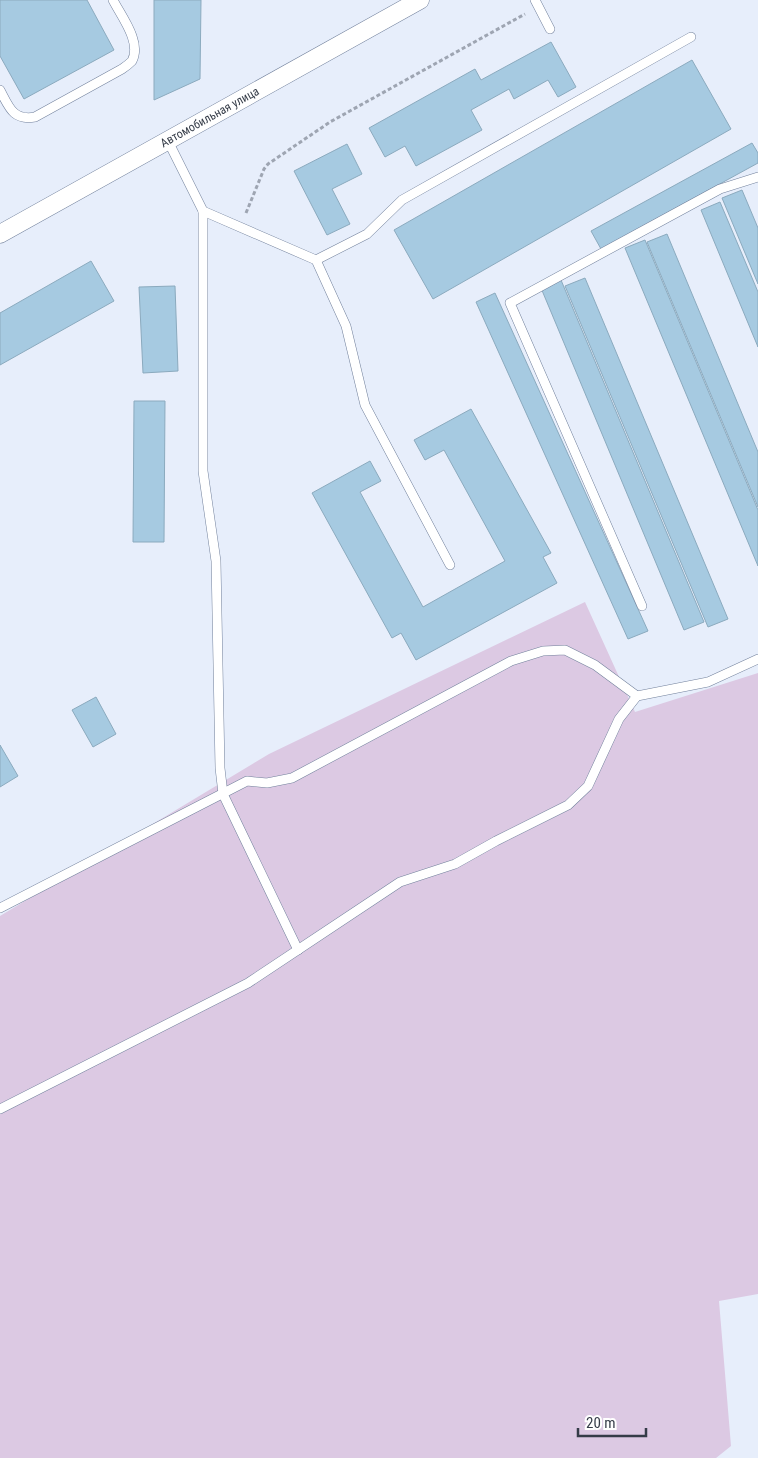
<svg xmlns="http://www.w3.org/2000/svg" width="758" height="1458" viewBox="0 0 758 1458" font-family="'Roboto Condensed',sans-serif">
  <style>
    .green { fill: #dcc9e3 }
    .building { fill: #a6cae1; stroke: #8baabe }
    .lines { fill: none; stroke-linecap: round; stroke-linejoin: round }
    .service-casing { stroke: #72819c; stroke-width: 10 }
    .minor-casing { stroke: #72819c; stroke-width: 19 }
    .path { stroke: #9ea5b2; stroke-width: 3; stroke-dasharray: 4 2.5; stroke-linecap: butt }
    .service { stroke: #fff; stroke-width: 9 }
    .minor { stroke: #fff; stroke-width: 18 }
    .labels { text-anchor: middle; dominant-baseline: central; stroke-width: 4; stroke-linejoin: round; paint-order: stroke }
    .street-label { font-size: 12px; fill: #353c48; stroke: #fff }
  </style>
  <rect width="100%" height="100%" fill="#e7eefb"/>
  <polygon class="green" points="585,602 635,712 758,673 758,1294 719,1301 731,1446 716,1458 0,1458 0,916 269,754"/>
  <g class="building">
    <polygon points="0,0 87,0 114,50 24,99 0,56"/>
    <polygon points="154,0 201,0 200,79 154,100"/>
    <polygon points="551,42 576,87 558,97 548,80 514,99 509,89 471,110 482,130 416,166 405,146 385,157 369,128 475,69 481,80"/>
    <polygon points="692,60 731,129 433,299 394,230"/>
    <polygon points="752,143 758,153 758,163 601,249 591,231"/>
    <polygon points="347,144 362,174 332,189 350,224 327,235 294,171"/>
    <polygon points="742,190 758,228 758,284 722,198"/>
    <polygon points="720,202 758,292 758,347 701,210"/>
    <polygon points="667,234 758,452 758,507 647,242"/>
    <polygon points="645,240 758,510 758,566 625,248"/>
    <polygon points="91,261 114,301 0,365 0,313"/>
    <polygon points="585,278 728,619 708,627 565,286"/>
    <polygon points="561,280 704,622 684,630 541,288"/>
    <polygon points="175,286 178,371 143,373 139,287"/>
    <polygon points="495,293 648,631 628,639 476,302"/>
    <polygon points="134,401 165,401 164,542 133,542"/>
    <polygon points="471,409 551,553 543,557 557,583 416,660 401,633 392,638 312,493 370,461 381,481 360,492 423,607 505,561 444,450 425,460 414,440"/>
    <polygon points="96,697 116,734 93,747 72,710"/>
    <polygon points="0,745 18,776 0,787"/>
  </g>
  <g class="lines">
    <defs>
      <g id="service">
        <polyline points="535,0 550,29"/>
        <path d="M 0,90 C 9,107 13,121 35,117 L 122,69 C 125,67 130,63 132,61 C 142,42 121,16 113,0"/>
        <polyline points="168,141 203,211 316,260 346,326 365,405 450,565"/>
        <polyline points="203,211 203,471 216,561 220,768 223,794 298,950"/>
        <polyline points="316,260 367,234 402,200 691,37"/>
        <polyline points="642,606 510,303 720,189 758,177"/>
        <polyline points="0,908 247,781 267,783 292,778 511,661 543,651 565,650 595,665 637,696"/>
        <polyline points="0,1109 248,983 400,882 455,864 496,841 568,805 588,786 619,719 637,696 708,682 758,659"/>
      </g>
      <g id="minor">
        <path id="s1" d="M 0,234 L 420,0"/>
      </g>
    </defs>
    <use href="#service" class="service-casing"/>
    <use href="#minor" class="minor-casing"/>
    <polyline class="path" points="246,213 264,169 268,164 330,122 525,14"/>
    <use href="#service" class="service"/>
    <use href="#minor" class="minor"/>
  </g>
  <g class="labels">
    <g class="street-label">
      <text stroke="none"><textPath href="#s1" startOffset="240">Автомобильная улица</textPath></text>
    </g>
  </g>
  <path d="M578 1428v8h68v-8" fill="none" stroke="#353c48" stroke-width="2.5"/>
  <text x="586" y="1428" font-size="15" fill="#353c48" stroke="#ffffff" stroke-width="4" paint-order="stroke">20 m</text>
</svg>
